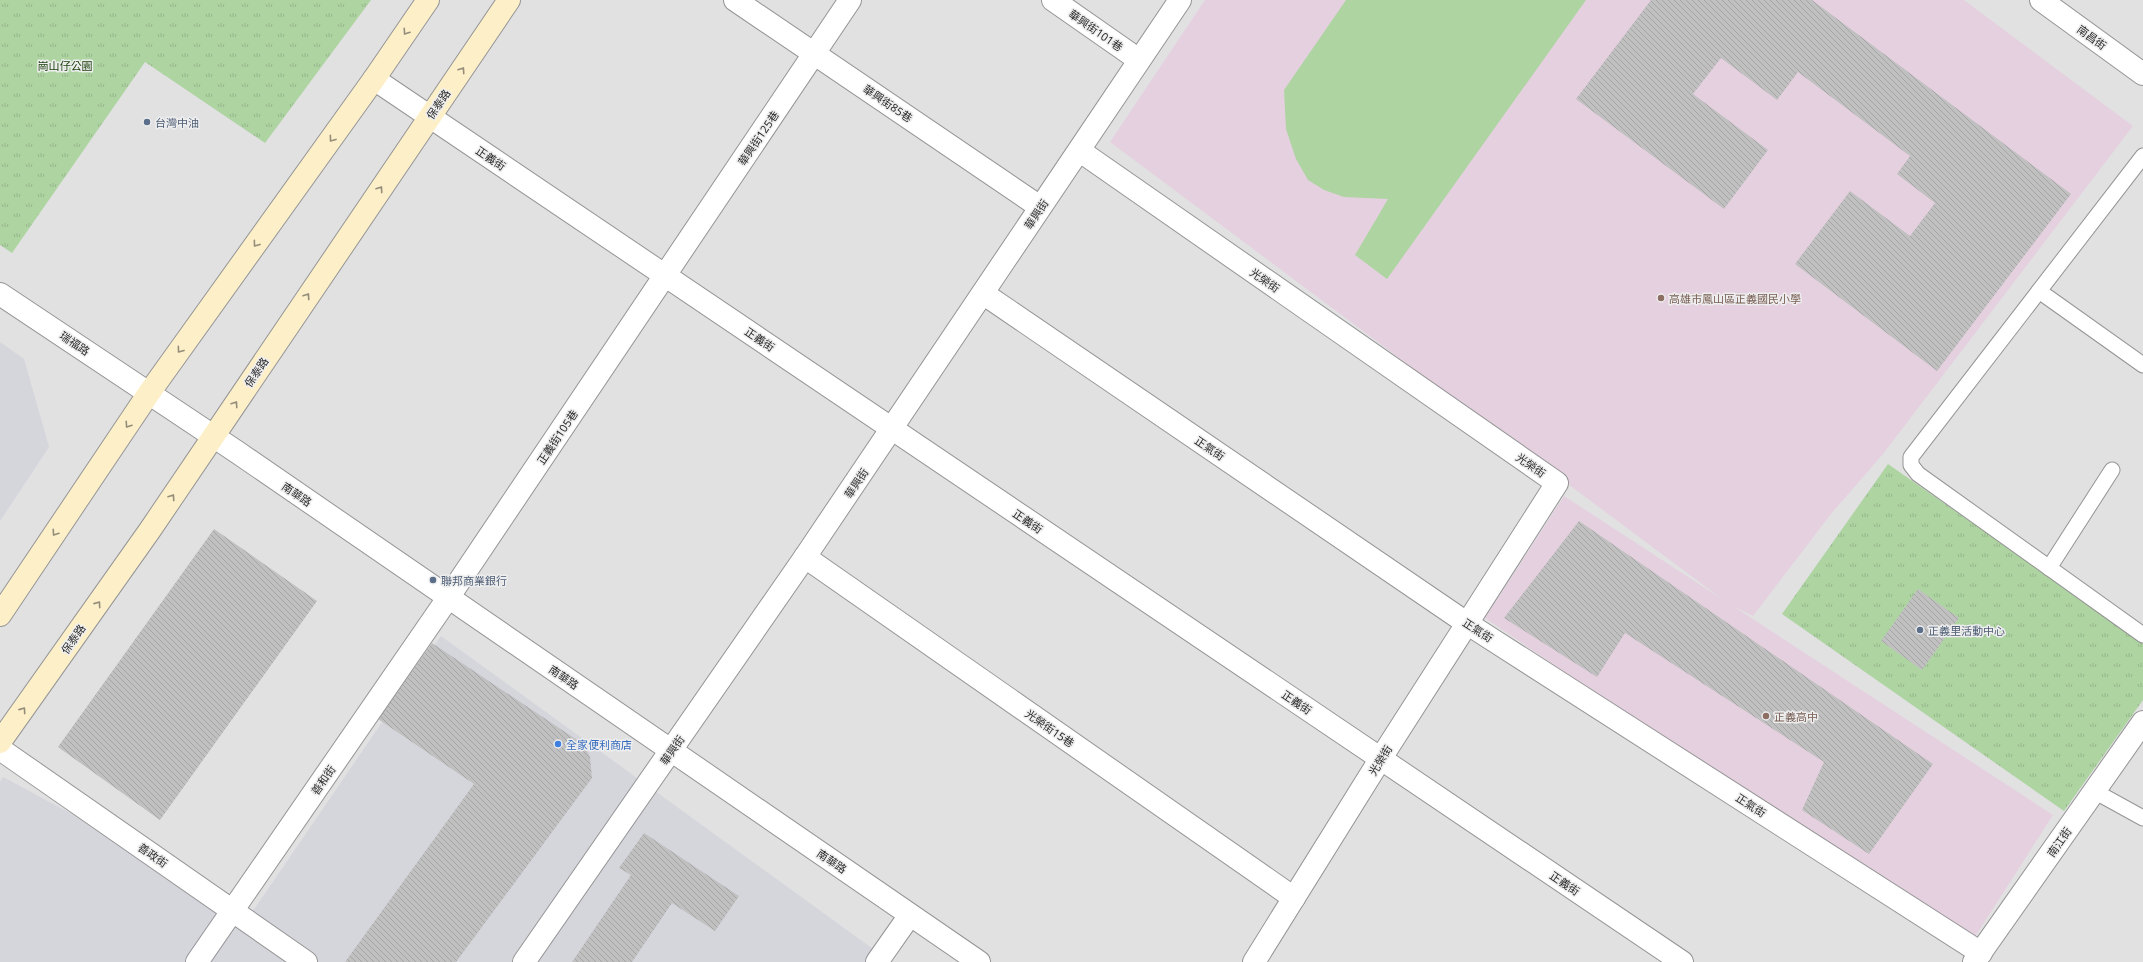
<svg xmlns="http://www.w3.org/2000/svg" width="2143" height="962" viewBox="0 0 2143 962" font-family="'Noto Sans','Noto Sans TC',sans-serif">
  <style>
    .built { fill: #d5d5dc }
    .education { fill: #e5d0df }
    .green { fill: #aed4a2 }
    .park { fill: url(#park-tufts) }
    .building { fill: url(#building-back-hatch) }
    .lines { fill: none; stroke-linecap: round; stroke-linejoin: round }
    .lane-casing { stroke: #959596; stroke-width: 17 }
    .street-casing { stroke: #959596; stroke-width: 24 }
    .secondary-casing { stroke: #959596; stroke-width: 24 }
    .lane { stroke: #fff; stroke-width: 15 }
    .street { stroke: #fff; stroke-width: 22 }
    .secondary { stroke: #fdf0c9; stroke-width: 22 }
    .oneway { stroke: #948d7a }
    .service-dot { fill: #5c6f8a; stroke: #eeeeef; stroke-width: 1.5 }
    .education-dot { fill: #8d6e63; stroke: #eeeeef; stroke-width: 1.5 }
    .shop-dot { fill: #3f7fe0; stroke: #eeeeef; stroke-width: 1.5 }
    .labels { text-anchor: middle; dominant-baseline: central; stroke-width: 3; stroke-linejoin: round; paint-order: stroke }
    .street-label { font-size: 11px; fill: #2a2a2b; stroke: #eeeeef }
    .park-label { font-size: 11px; fill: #1a400b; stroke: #eeeeef }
    .service-label { font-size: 11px; fill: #4e5e75; stroke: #eeeeef; text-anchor: start }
    .education-label { font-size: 11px; fill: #785e54; stroke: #eeeeef; text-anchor: start }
    .shop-label { font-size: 11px; fill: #366cbe; stroke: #eeeeef; text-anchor: start }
  </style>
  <defs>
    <pattern id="park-tufts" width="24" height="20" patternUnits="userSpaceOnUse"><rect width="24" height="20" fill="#aed4a2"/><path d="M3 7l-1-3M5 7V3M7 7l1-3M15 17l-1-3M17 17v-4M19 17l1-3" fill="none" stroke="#96b68c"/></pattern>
    <pattern id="building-back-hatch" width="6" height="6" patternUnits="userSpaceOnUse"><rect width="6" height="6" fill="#c1c0c0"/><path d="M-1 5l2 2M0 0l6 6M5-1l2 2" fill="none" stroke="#a6a5a5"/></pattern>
  </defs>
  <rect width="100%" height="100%" fill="#e1e1e2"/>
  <g class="built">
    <polygon points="0,342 24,359 49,447 0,521"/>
    <polygon points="441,636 891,962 0,962 0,782 3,777 253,911"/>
  </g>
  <polygon class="education" points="1205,0 1964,0 2133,126 1883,454 1831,514 1753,616 1733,606 2053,815 1969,946 1485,618 1564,496 1722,599 1110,142"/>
  <polygon class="green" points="1346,0 1586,0 1387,279 1355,255 1388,199 1344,197 1324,190 1308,180 1296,159 1286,129 1284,90"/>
  <g class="park">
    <polygon points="0,0 371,0 265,143 145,62 12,253 0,245"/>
    <polygon points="1888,464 2143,642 2143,700 2064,811 1782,614"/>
  </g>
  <g class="building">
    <polygon points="1651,0 1812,0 2071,194 1937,371 1795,264 1850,191 1910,236 1935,203 1897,174 1910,156 1798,72 1777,100 1721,58 1693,94 1768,150 1724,209 1576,99"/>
    <polygon points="1579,521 1933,764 1869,854 1802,810 1824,762 1625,633 1597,677 1504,618"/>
    <polygon points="214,529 317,601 160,820 58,747"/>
    <polygon points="1918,589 1959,618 1922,670 1881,641"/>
    <polygon points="432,643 583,744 590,757 592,778 456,962 345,962 474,784 378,719"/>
    <polygon points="644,833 739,896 715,931 672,903 632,962 572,962 631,875 619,868"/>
  </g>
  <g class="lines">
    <defs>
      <g id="lane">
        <polyline points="2143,156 1911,457 1911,465 1918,474 2143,635"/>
        <polyline points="2039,291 2143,365"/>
        <polyline points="2049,568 2112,470"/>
        <polyline points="2094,791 2143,818"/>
      </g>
      <g id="street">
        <polyline points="735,0 1040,207"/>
        <polyline points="1053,0 1139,60"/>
        <polyline points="2041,0 2143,74"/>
        <polyline points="374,79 1682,962"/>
        <polyline points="1080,151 1557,483 1381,758 1254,962"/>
        <polyline points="0,294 237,452 979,962"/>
        <polyline points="984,294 1468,624 1981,953"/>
        <polyline points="805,557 1294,898"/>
        <polyline points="0,749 306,962"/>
        <polyline points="197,962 448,598 850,0"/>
        <polyline points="524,962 805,557 1180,0"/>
        <polyline points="877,962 910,915"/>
        <polyline points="1974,962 2143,722"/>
      </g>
      <g id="secondary">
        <polyline points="0,615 149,393 374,79 428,0"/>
        <polyline points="0,742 150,530 509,0"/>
      </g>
    </defs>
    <use href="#lane" class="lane-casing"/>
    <use href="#street" class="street-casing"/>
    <use href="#secondary" class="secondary-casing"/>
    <use href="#lane" class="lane"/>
    <use href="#street" class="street"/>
    <use href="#secondary" class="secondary"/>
  </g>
  <defs><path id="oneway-chevron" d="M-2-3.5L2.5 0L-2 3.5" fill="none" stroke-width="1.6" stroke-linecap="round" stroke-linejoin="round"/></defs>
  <g class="oneway">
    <use href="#oneway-chevron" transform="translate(406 32) rotate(124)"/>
    <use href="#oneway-chevron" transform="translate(462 70) rotate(-56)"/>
    <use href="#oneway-chevron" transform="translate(332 139) rotate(126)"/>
    <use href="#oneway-chevron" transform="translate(380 189) rotate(-56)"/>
    <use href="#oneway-chevron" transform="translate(256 244) rotate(126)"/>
    <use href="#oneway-chevron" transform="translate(307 296) rotate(-56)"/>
    <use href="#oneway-chevron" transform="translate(180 350) rotate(126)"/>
    <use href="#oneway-chevron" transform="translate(235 404) rotate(-56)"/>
    <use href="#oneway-chevron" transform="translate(128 425) rotate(124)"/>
    <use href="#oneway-chevron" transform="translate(172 497) rotate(-56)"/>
    <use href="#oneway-chevron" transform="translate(55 533) rotate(124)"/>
    <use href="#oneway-chevron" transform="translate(98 604) rotate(-55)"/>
    <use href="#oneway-chevron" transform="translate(23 710) rotate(-55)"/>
  </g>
  <g class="service-dot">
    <circle cx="147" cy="122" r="4"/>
    <circle cx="433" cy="580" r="4"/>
    <circle cx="1920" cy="630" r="4"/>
  </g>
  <g class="education-dot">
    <circle cx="1661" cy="298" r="4"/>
    <circle cx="1766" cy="716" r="4"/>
  </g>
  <circle class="shop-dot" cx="558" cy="744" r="4"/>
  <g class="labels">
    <g class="street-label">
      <text transform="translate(1096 30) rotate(35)">華興街101巷</text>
      <text transform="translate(2092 37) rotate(36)">南昌街</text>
      <text transform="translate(888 103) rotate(34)">華興街85巷</text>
      <text transform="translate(438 104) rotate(-56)">保泰路</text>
      <text transform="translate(758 138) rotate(-56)">華興街125巷</text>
      <text transform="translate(491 158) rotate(34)">正義街</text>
      <text transform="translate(1036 214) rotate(-56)">華興街</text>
      <text transform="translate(1265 280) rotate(35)">光榮街</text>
      <text transform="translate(760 339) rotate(34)">正義街</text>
      <text transform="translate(75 343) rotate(34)">瑞福路</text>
      <text transform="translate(256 372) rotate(-56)">保泰路</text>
      <text transform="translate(557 437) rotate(-56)">正義街105巷</text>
      <text transform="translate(1210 448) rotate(34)">正氣街</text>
      <text transform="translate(1531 465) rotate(35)">光榮街</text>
      <text transform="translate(856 483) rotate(-56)">華興街</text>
      <text transform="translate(297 494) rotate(34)">南華路</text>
      <text transform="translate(1028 521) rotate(34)">正義街</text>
      <text transform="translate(1478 630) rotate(33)">正氣街</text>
      <text transform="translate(73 639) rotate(-55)">保泰路</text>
      <text transform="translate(564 677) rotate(34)">南華路</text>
      <text transform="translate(1297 702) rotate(34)">正義街</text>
      <text transform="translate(1050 728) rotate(35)">光榮街15巷</text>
      <text transform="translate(672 750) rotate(-55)">華興街</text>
      <text transform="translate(1380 760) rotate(-58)">光榮街</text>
      <text transform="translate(323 780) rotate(-55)">善和街</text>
      <text transform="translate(1751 805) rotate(33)">正氣街</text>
      <text transform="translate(2059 842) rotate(-55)">南江街</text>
      <text transform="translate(153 855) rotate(35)">善政街</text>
      <text transform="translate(832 861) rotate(34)">南華路</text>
      <text transform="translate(1565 883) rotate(34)">正義街</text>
    </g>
    <g class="park-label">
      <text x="65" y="65">崗山仔公園</text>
    </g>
    <g class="service-label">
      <text x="155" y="122">台灣中油</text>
      <text x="441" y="580">聯邦商業銀行</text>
      <text x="1928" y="630">正義里活動中心</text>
    </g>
    <g class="education-label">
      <text x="1669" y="298">高雄市鳳山區正義國民小學</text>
      <text x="1774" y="716">正義高中</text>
    </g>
    <g class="shop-label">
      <text x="566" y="744">全家便利商店</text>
    </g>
  </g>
</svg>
